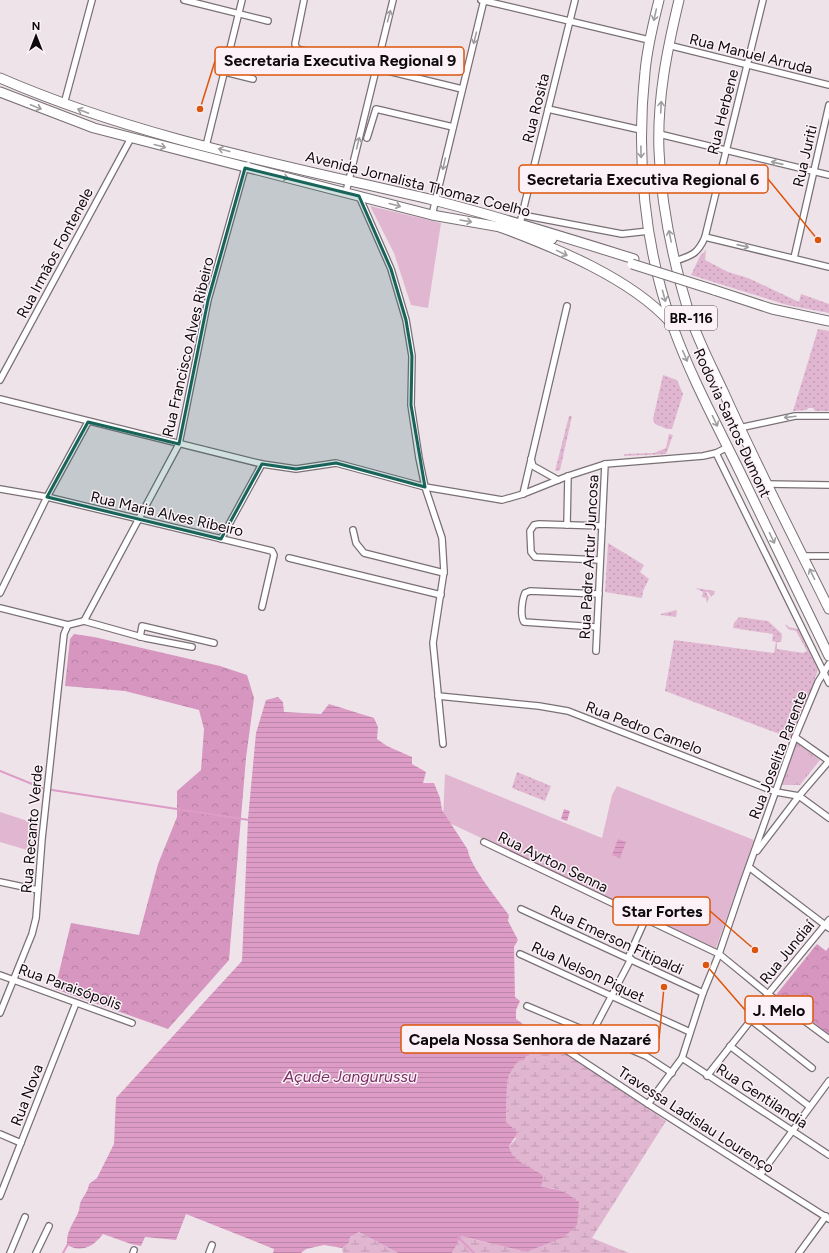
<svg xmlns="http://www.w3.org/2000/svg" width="829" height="1253" viewBox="0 0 829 1253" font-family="Figtree,sans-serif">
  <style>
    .grass { fill: url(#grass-dots) }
    .forest { fill: url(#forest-crowns) }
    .wetland { fill: url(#wetland-marsh) }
    .park { fill: url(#park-tufts) }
    .pitch { fill: #e1b6d1 }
    .water { fill: url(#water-rules) }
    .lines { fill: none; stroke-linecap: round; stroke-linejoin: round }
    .stream { stroke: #dd9cc6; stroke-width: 2 }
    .minor-casing { stroke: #797076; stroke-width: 8 }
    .primary-casing { stroke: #797076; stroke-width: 11 }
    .trunk-casing { stroke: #797076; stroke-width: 11 }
    .minor { stroke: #fff; stroke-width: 5.5 }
    .primary { stroke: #fff; stroke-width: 9 }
    .trunk { stroke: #fff; stroke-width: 9 }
    .primary-bridge-casing { stroke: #797076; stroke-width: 11; stroke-linecap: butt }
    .primary-bridge { stroke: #fff; stroke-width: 9 }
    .oneway { stroke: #9f9d9e }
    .marked { fill: #18635a; fill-opacity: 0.2; stroke: #18635a; stroke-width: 3; stroke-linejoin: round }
    .labels { text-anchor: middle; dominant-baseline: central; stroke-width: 3; stroke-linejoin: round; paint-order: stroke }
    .shield { fill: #fbf1f7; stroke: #554f52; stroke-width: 1 }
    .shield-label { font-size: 14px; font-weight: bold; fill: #0e0a0c }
    .street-label { font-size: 15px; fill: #0e0a0c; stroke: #fbf1f7 }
    .water-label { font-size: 16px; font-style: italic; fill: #7b3065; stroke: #fbf1f7 }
    .leader { fill: none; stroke: #dd550c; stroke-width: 1.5 }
    .callout-dot { fill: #dd550c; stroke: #fbf1f7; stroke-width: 1.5 }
    .callout { fill: #fbf1f7; stroke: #dd550c; stroke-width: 1.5 }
    .callout-label { font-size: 16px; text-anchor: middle; font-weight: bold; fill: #0e0a0c }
  </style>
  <defs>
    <pattern id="grass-dots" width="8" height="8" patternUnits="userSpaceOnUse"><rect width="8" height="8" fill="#e1b6d1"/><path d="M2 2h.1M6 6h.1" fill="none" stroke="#c09bb2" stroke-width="1.8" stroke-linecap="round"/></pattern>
    <pattern id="forest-crowns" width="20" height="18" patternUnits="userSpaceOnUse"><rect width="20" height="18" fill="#d696bf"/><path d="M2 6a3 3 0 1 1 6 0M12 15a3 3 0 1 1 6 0" fill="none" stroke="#b680a3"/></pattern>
    <pattern id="wetland-marsh" width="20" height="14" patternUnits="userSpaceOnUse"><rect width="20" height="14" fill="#e1b6d1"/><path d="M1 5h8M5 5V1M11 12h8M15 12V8" fill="none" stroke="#c09bb2"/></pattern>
    <pattern id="park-tufts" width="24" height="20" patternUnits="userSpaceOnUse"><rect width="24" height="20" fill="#e1b6d1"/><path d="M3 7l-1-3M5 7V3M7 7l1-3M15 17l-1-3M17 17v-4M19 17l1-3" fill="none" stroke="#c09bb2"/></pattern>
    <pattern id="water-rules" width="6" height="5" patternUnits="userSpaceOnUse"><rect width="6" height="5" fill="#dd9cc6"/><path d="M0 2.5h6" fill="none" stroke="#bc85a9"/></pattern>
  </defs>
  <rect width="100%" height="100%" fill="#eee3e9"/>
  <g class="grass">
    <polygon points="706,250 705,260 728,272 748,278 799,302 801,294 829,304 829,313 787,305 691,275 700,256"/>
    <polygon points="818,329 829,331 829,411 815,411 813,408 808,408 807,410 793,411"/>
    <polygon points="663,375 677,380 683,394 672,429 667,429 655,424 653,419"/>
    <polygon points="569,416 572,416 560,470 555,471"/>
    <polygon points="669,434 673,435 666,454 624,456 624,454 654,453 666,448"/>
    <polygon points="608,543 644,565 640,572 649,579 643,591 642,598 605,592"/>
    <polygon points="695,588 715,591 714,594 711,597 708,592 706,592 709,598 707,603 706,598 702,597 703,592"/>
    <polygon points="677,610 676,617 661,615 661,614"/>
    <polygon points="739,617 768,621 782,634 781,642 777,642 777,649 803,653 807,651 796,631 788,629 785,624 789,627 798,629 818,670 793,739 665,691 674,640 774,653 776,642 772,641 773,634 733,628 734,623"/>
    <polygon points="517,772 551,786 545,801 512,788"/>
  </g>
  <g class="forest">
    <polygon points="74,634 94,637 220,666 247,675 254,698 246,758 229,960 168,1029 55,989 71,923 139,935 158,864 177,817 177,791 201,770 204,729 199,710 125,691 65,686 70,639"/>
    <polygon points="817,944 826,951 829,947 829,1034 776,995"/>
  </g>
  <g class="wetland">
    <path d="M 527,1035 L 541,1036 L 548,1039 L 666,1121 L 592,1238 L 629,1253 L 452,1253 L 460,1236 L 526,1252 L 573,1197 L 553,1188 L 541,1187 L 537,1171 C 525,1166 512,1160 509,1146 L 516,1139 L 506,1122 L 507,1084 L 509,1075 L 518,1061 L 527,1054 Z"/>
    <polygon points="359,1232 398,1253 343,1253 342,1248 349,1243 350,1237"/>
  </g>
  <polygon class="park" points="796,743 799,743 820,760 800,785 781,785 780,783"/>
  <g class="pitch">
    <polygon points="370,206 441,223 428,308 411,305 394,253"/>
    <polygon points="797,750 811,755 802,776 789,771"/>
    <polygon points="445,774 602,838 612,795 617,786 754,840 716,948 443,820"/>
    <polygon points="0,812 37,824 34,852 0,842"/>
  </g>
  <g class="water">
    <path d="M 278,697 L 283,702 L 284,712 L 321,714 L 329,704 L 374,718 L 378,727 L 377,739 L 387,746 L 412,757 L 412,764 L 426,772 L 423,783 L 434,783 L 440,798 L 442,810 L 468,850 C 468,863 500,903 509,915 L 508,921 L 518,940 L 514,947 L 515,997 L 520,1001 L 516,1010 L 516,1019 L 523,1024 L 522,1030 L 527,1035 L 527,1054 L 524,1060 L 518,1061 L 509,1075 L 507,1084 L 506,1122 L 515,1130 L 517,1134 L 509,1146 C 513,1164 531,1165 543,1176 L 541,1187 C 556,1188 569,1192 579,1203 L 577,1225 L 564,1237 L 526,1252 L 461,1236 L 452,1253 L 398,1253 L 359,1232 L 350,1237 L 349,1243 L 342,1248 L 324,1245 L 306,1249 L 301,1253 L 273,1253 L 274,1249 L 186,1214 L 176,1240 L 145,1237 L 141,1246 L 131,1244 L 103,1234 C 93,1247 82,1253 67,1245 C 66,1232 73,1224 78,1213 C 80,1209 79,1205 81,1201 C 85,1194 88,1191 89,1184 L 97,1178 L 114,1144 L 116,1098 L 242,961 L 248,819 L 256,733 L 266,700 Z"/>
    <polygon points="564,809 570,811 567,821 561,819"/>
    <polygon points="618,839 626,842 620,858 612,855"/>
  </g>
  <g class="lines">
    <g class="stream">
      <polyline points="0,771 42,788"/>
      <polyline points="52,790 249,820"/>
      <polyline points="458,1237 474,1253"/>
      <polyline points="63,1253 68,1244"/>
    </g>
    <defs>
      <g id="minor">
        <polyline points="184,0 268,21"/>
        <polyline points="304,0 295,44 297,49 462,89"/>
        <polyline points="481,0 649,40"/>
        <polyline points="668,45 829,85"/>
        <polyline points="225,72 253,79"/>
        <polyline points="64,104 92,0"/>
        <polyline points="548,109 641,130"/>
        <polyline points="659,134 829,175"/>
        <polyline points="367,138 376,109 453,127"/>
        <polyline points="206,146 242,0"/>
        <polyline points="346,192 393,0"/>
        <polyline points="359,196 391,269 406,320 412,356 411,405 419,458 425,487 442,538 444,571 433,643 443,744"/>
        <polyline points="432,215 484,0"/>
        <polyline points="522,215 622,234 649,231"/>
        <polyline points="520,223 575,0"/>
        <polyline points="705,237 829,267"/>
        <polyline points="794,258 829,105"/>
        <path d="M 675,261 C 691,256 698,254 705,237 L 763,0"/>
        <polyline points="0,380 131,138"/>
        <polyline points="0,399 262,464 296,469 336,463 425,487 502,500 523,494 568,476 605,464 703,456 716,453 728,447"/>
        <polyline points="739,428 795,416 829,416"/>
        <polyline points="716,453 829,683"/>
        <polyline points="531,459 533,466 558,480"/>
        <polyline points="767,484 829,485"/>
        <polyline points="0,489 47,497 272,551 274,555 262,607"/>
        <polyline points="523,494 567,306"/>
        <polyline points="567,525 568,476"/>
        <polyline points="353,530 356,543 364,553 444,573"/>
        <polyline points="221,539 262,464"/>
        <polyline points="803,556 829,556"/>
        <polyline points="289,558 441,595"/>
        <polyline points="600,560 535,557 531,552 530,531 534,525 539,524 602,526"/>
        <polyline points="0,593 47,497 88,422"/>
        <polyline points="0,608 68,625"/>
        <polyline points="84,621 179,444 208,300 245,168 248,165"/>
        <polyline points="84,621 145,638 192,647"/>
        <path d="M 596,627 L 524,622 C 520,616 522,600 525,593 L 530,591 L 599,594"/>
        <polyline points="140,637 142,626 214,643"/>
        <polyline points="596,651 605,464"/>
        <polyline points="438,696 539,706 568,711 776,792 799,796 829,818"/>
        <polyline points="795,737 829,761"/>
        <polyline points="484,842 719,954 768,994 829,1039"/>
        <polyline points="757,851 799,796 829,761"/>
        <polyline points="749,867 829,928"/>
        <polyline points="0,882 38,890"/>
        <polyline points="521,909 703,993"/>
        <polyline points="520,954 690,1032"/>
        <polyline points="628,958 645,920"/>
        <polyline points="0,975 132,1023"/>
        <polyline points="527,1006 646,1056 672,1073"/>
        <polyline points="0,1013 32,934 36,918 42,839 64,634 68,625 84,621"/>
        <polyline points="751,1020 812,1068"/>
        <polyline points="592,1033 631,959"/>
        <polyline points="551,1040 648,1104 829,1219"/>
        <polyline points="730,1046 809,1106"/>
        <polyline points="682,1058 829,1155"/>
        <polyline points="707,1076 751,1020 768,994 829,920"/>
        <polyline points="648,1104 682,1058 703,993 719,954 743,883 795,737 818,682 829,664"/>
        <polyline points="0,1134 21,1143"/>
        <polyline points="760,1175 829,1081"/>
        <polyline points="0,1196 76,1003"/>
        <polyline points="10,1253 25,1217"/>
        <polyline points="36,1253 49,1226"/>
        <polyline points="133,1253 134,1250"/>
        <polyline points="209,1253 212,1245"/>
        <polyline points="799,1253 826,1216"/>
      </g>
      <g id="primary">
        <path d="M 0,78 C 138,138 288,166 433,200 C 501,217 567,238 634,259"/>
        <polyline points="0,92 94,128 432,215 523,231 552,239"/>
        <polyline points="714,290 772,309 829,321"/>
      </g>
      <g id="trunk">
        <path d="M 659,0 C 653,24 647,48 645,72 C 636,157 644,246 673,327 C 691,377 716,423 739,470 C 769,532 799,594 829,656"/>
        <path d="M 679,0 C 667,50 657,99 659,151 C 661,206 673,261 689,313 C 698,341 712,367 724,393 C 757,467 794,538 829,609"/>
        <path d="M 500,227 C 556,248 630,278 670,322"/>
      </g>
    </defs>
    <use href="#minor" class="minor-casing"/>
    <use href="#primary" class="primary-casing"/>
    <use href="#trunk" class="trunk-casing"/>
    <use href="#minor" class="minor"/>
    <use href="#primary" class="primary"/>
    <use href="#trunk" class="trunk"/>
    <defs>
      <polyline id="primary-bridge" points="632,264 714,290"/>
    </defs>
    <use href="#primary-bridge" class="primary-bridge-casing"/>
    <use href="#primary-bridge" class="primary-bridge"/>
  </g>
  <defs><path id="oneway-shaft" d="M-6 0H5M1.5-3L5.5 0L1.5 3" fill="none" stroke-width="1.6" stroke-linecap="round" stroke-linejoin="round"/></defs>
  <g class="oneway">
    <use href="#oneway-shaft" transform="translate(655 15) rotate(103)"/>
    <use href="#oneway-shaft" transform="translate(389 16) rotate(-76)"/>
    <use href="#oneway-shaft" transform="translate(475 38) rotate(104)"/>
    <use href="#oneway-shaft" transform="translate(36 107) rotate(22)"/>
    <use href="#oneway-shaft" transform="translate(661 107) rotate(-87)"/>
    <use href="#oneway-shaft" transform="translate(83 111) rotate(-159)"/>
    <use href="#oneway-shaft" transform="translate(358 143) rotate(-76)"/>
    <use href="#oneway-shaft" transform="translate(160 146) rotate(15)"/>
    <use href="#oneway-shaft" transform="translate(224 150) rotate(-166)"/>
    <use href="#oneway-shaft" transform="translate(641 152) rotate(89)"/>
    <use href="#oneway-shaft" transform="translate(777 163) rotate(-167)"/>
    <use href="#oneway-shaft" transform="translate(444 164) rotate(103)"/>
    <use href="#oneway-shaft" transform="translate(283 177) rotate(13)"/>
    <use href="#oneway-shaft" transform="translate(395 205) rotate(15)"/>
    <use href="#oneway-shaft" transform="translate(466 221) rotate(10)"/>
    <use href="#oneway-shaft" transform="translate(670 236) rotate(-101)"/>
    <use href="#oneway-shaft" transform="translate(743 246) rotate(13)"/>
    <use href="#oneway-shaft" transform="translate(562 253) rotate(26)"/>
    <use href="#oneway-shaft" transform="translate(664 296) rotate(75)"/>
    <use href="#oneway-shaft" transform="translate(685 356) rotate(67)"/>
    <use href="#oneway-shaft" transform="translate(790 417) rotate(173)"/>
    <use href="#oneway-shaft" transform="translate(715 421) rotate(64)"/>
    <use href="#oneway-shaft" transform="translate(772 538) rotate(64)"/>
    <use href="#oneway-shaft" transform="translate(812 574) rotate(-116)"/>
  </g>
  <path class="marked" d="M 245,168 L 359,196 L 391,269 L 406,320 L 412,356 L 411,405 L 425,487 L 336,463 L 296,469 L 262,464 L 221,539 L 47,497 L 88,422 L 179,444 L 208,300 Z"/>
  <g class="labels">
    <rect class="shield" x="665" y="306" width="52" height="24" rx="3"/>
    <g class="shield-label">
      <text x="691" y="318">BR-116</text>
    </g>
    <g class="street-label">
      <text transform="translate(751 54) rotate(14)">Rua Manuel Arruda</text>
      <text transform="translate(536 108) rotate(-76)">Rua Rosita</text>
      <text transform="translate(723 112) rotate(-76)">Rua Herbene</text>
      <text transform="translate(805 156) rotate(-77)">Rua Juriti</text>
      <text transform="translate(418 184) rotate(14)">Avenida Jornalista Thomaz Coelho</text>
      <text transform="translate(55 253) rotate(-62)">Rua Irmãos Fontenele</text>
      <text transform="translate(188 347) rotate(-77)">Rua Francisco Alves Ribeiro</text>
      <text transform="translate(732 423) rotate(65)">Rodovia Santos Dumont</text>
      <text transform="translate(167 514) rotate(13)">Rua Maria Alves Ribeiro</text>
      <text transform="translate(589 557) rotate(-87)">Rua Padre Artur Juncosa</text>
      <text transform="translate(644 728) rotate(21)">Rua Pedro Camelo</text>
      <text transform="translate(778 755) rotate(-69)">Rua Joselita Parente</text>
      <text transform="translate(32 829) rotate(-85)">Rua Recanto Verde</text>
      <text transform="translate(553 862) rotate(26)">Rua Ayrton Senna</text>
      <text transform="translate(617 940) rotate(25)">Rua Emerson Fitipaldi</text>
      <text transform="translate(787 952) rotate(-51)">Rua Jundiaí</text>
      <text transform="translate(588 972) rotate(25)">Rua Nelson Piquet</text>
      <text transform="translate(70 987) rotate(20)">Rua Paraisópolis</text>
      <text transform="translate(27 1095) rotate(-69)">Rua Nova</text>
      <text transform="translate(762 1096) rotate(33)">Rua Gentilandia</text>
      <text transform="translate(696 1120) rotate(33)">Travessa Ladislau Lourenço</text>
    </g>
    <g class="water-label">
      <text x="350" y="1076">Açude Jangurussu</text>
    </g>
  </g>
  <path class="leader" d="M200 109L215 61M818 240L768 179M755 950L710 911M706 965L745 1010M664 987L659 1039"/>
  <g class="callout-dot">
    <circle cx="200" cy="109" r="4"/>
    <circle cx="818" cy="240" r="4"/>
    <circle cx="755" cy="950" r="4"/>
    <circle cx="706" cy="965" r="4"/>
    <circle cx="664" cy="987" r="4"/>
  </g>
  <g class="callout">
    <rect x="215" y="47" width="249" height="28" rx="4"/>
    <rect x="519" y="165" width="249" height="28" rx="4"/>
    <rect x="613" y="897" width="97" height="28" rx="4"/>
    <rect x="745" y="996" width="68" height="28" rx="4"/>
    <rect x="401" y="1025" width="258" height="28" rx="4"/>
  </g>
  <g class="callout-label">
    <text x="340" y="66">Secretaria Executiva Regional 9</text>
    <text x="643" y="185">Secretaria Executiva Regional 6</text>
    <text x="662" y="917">Star Fortes</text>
    <text x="779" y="1016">J. Melo</text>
    <text x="530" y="1045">Capela Nossa Senhora de Nazaré</text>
  </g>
  <g transform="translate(36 36)" stroke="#fbf1f7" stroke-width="3" paint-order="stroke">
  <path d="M0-3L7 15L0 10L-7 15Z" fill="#0e0a0c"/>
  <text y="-6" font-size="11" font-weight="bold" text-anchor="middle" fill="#0e0a0c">N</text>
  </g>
</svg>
